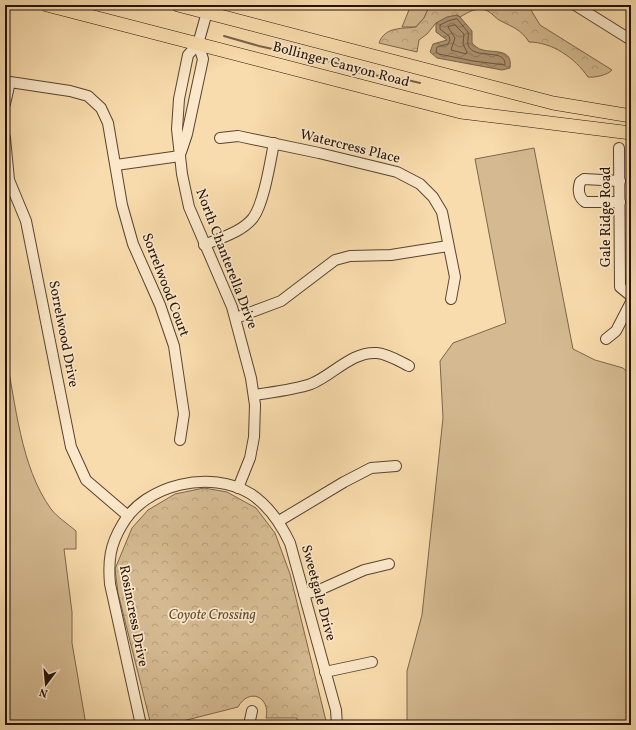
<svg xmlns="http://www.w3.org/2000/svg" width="636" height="730" viewBox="0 0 636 730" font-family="Vollkorn,serif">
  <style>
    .grass { fill: #d5ba91; stroke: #7c664c }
    .forest { fill: url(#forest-crowns); stroke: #7c664c }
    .water { fill: url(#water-waves); stroke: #786248 }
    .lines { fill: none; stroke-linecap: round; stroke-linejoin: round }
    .shore { stroke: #6a543d; stroke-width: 1 }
    .stream { stroke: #786248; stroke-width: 2 }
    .minor-casing { stroke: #584430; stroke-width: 12 }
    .major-casing { stroke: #231206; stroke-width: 14 }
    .minor { stroke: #fbe8ca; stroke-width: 10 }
    .major { stroke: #f9dcad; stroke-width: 13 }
    .labels { text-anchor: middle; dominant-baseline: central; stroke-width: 3.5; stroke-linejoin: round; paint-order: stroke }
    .street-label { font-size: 14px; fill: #231206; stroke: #fbe8ca }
    .park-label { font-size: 14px; font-style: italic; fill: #614d37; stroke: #fbe8ca }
  </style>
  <defs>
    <pattern id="forest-crowns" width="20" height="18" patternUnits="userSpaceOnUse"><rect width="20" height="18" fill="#d5ba91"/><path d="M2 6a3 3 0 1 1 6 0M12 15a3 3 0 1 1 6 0" fill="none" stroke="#b79f7c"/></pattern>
    <pattern id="water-waves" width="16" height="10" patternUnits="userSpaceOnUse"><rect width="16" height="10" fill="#b09774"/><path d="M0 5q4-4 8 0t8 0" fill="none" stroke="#8f7a5d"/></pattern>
  </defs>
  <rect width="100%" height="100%" fill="#f9dcad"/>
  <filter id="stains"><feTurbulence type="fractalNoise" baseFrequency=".005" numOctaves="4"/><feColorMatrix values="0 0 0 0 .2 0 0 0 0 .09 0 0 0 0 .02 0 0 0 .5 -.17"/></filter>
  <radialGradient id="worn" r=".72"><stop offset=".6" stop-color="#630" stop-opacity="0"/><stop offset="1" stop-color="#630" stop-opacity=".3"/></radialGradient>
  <g class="grass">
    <polygon points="411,5 430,5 424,18 416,27 402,27"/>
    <polygon points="534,148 573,349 595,360 623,368 631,375 631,725 407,725 407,671 422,615 443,418 440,361 453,343 506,323 475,159"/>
    <path d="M 5,352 C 16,403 20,466 51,509 C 57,517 68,524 76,531 L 76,549 L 64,549 L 72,612 L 72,643 L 86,725 L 5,725 Z"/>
  </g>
  <g class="forest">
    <path d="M 430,5 L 528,5 L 540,25 L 612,70 C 608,75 594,78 588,77 C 575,58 552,42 529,42 C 521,29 512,27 499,20 C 493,16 490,10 481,9 C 473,9 467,13 460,17 L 457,15 L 436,23 L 427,34 L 419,40 L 417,52 L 379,43 C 385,26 403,29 416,27 L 424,18 Z"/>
    <path d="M 204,488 L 227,492 L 256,508 L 275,533 L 290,574 L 327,725 L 297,725 L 297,718 L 266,718 C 271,697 249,687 238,707 L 167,725 L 151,725 L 118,593 L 115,569 L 132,528 L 148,510 L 175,494 Z"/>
  </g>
  <path class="water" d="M 457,15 L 460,17 L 472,31 L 472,43 C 475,46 478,49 483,50 C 494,53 513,48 510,68 L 502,70 L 437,58 L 430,52 L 433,44 L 447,40 L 436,32 L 436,23 L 447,17 Z"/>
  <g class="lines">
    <g class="shore">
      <path d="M 457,19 L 468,32 C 469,36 467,41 468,45 C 474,61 506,47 505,65 L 473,61 L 439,54 L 436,52 L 437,47 L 448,44 L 450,40 L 449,36 L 440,29 L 440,25 L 448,21 Z"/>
      <polygon points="455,25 464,34 463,44 467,52 466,54 451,50 455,38 448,27"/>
    </g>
    <polyline class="stream" points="224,36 259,46 336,63 362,74 399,78 420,83"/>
    <defs>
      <g id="minor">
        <polyline points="209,5 198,44 188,55 179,99 177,129 182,174 189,207 232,307 251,378 255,405 254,437 250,458 238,488"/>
        <polyline points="575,5 631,40"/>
        <polyline points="5,104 10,82 70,91 88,96 101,108 108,123 122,205 133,244 160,305 174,346 184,414 180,440"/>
        <polyline points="5,138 9,180 26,221 71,447 86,480 128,516"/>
        <polyline points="220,138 238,136 319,153 397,172 420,184 433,197 442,212 455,277 451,299"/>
        <polyline points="619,148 620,287 631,296"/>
        <polyline points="181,152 187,134 203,59 198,44"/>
        <polyline points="116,165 180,156"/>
        <path d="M 620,202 L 585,202 C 578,197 578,189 580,182 L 584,179 L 620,181"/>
        <path d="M 204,245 C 220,238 242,232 253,218 C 264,203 270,163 274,143"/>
        <polyline points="236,318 281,301 335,260 350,256 391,255 448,246"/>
        <polyline points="606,339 616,331 631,302"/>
        <path d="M 254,395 C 273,392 293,390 311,384 C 333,375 352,351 377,353 C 388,354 399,361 409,366"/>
        <polyline points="279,521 344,482 371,468 396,466"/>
        <polyline points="304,594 317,591 364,570 389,564"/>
        <polyline points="325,672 372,662"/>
        <path d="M 141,725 L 110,584 C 108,561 110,545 122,525 C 145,484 211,469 251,494 C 269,506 281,524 290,543 L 336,710 L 337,725"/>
        <polyline points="249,725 252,711"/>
      </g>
      <g id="major">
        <polyline points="47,5 461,112 631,133"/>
        <polyline points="178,5 553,103 631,116"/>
      </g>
    </defs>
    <use href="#minor" class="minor-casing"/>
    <use href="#major" class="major-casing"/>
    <use href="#minor" class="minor"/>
    <use href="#major" class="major"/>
  </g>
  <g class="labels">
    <g class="street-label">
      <text transform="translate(341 65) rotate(15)">Bollinger Canyon Road</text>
      <text transform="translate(350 147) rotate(14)">Watercress Place</text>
      <text transform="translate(606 217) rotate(-90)">Gale Ridge Road</text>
      <text transform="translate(226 259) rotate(69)">North Chanterella Drive</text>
      <text transform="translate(165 285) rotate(69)">Sorrelwood Court</text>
      <text transform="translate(63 334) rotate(79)">Sorrelwood Drive</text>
      <text transform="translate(318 593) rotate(75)">Sweetgale Drive</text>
      <text transform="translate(133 616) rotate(79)">Rosincress Drive</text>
    </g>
    <g class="park-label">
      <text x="212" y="615">Coyote Crossing</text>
    </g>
  </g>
  <rect width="636" height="730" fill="none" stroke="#f9dcad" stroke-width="20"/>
  <rect x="6" y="6" width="624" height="718" fill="none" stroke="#231206" stroke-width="2"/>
  <rect x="10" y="10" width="616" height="710" fill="none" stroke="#231206"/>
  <g transform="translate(46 684) rotate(196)" stroke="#fbe8ca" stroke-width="3" paint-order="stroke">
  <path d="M0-3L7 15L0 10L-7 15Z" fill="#231206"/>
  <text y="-6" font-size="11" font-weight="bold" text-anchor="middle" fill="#231206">N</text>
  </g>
  <rect width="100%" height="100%" filter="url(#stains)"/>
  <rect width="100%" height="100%" fill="url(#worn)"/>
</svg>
